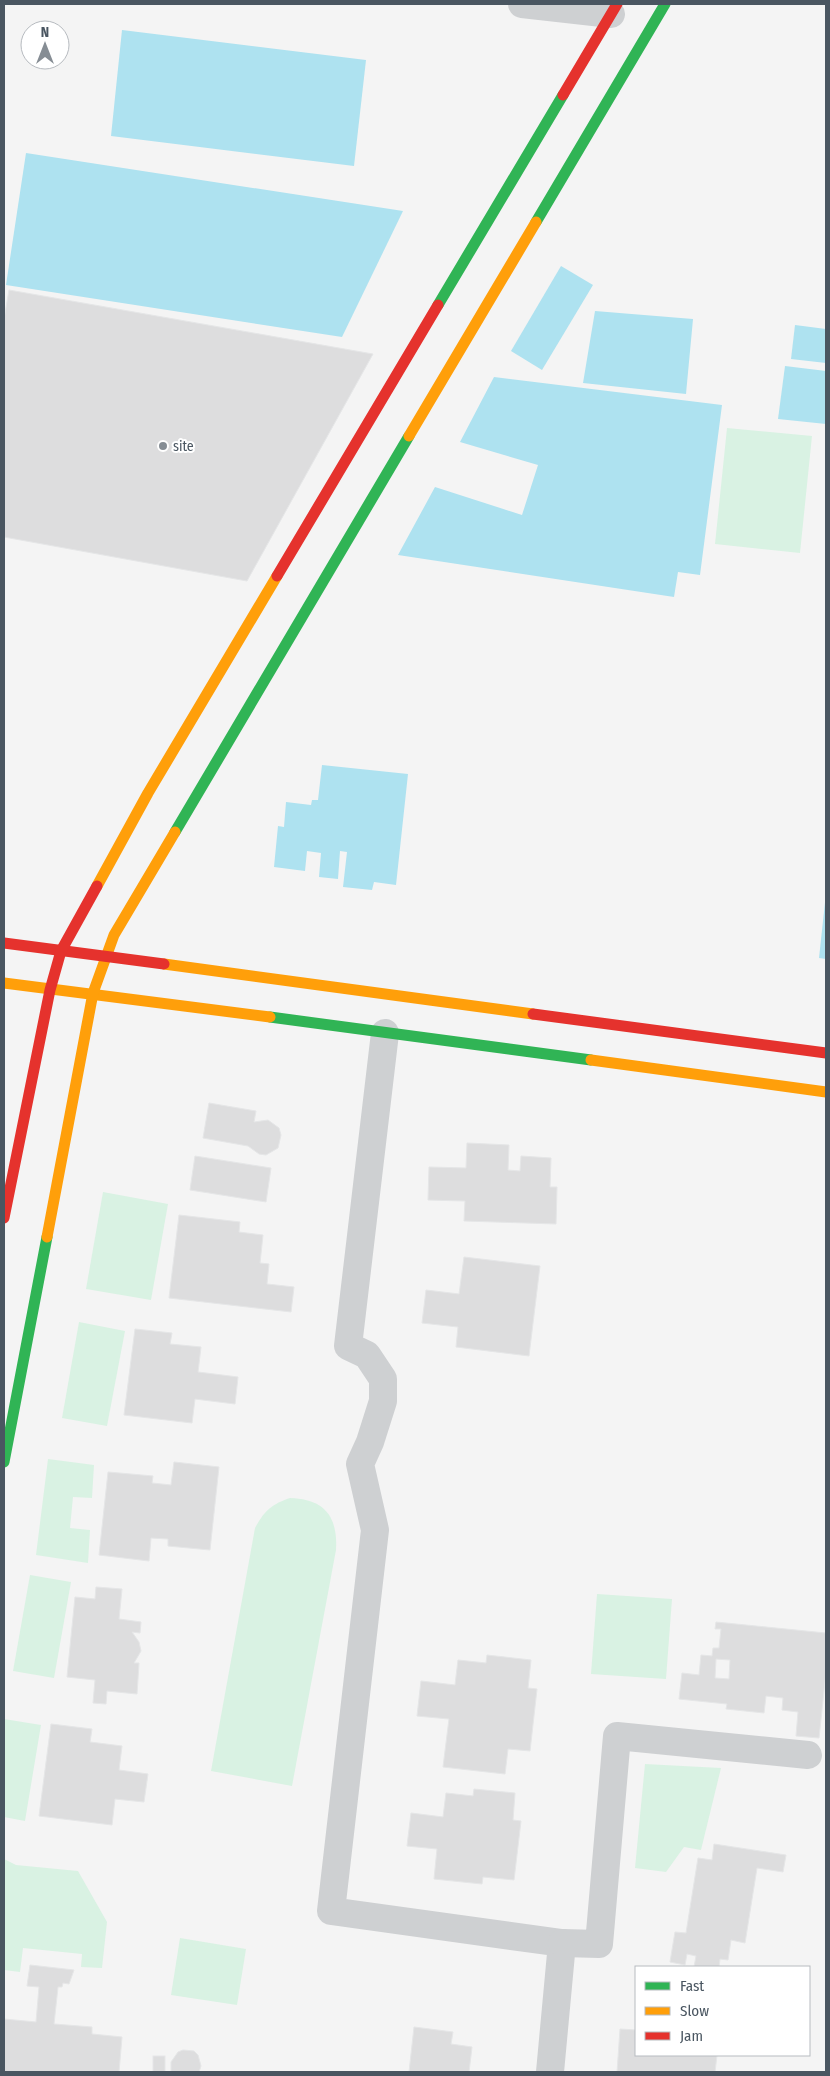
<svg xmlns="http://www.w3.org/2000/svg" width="830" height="2076" viewBox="0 0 830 2076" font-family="'Fira Sans Condensed',sans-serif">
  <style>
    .green { fill: #d9f2e3 }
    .water { fill: #aee2f0 }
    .building { fill: #ddddde; stroke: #e5e6e7; fill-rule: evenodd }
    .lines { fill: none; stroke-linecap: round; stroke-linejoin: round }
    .street { stroke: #ced0d2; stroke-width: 28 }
    .fast { stroke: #30b455; stroke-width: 11 }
    .slow { stroke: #ff9f0a; stroke-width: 11 }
    .jam { stroke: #e5322d; stroke-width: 11 }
    .poi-dot { fill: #868d94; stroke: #fff; stroke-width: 2 }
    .labels { text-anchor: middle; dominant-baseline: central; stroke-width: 4; stroke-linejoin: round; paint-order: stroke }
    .poi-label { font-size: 14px; fill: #4a5661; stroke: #fff; text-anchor: start }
  </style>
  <rect width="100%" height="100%" fill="#f4f4f4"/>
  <g class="green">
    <polygon points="727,428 812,436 800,553 715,544"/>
    <polygon points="103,1192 168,1204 151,1300 86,1289"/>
    <polygon points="79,1322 125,1331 107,1426 62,1418"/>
    <polygon points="48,1459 94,1465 92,1498 73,1497 70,1528 90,1530 88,1563 36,1555"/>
    <path d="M 290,1498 C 324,1499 338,1516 336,1550 L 292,1786 L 211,1771 L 255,1528 C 264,1511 272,1504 290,1498 Z"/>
    <polygon points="30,1575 71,1582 54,1678 13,1671"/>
    <polygon points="597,1594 672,1599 666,1679 591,1674"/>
    <polygon points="4,1719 41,1725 25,1821 4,1817"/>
    <polygon points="645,1764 721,1768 701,1850 684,1847 666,1872 635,1868"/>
    <polygon points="4,1859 16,1865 78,1871 107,1922 102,1968 81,1967 82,1954 23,1948 20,1972 4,1970"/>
    <polygon points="180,1938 246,1949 237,2005 171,1995"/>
  </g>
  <g class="water">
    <polygon points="122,30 366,60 354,166 111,136"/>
    <polygon points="26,153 403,211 342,337 6,285"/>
    <polygon points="561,266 593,285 542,370 511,351"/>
    <polygon points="595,311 693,319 686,394 583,383"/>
    <polygon points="795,325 826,329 826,363 791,359"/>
    <polygon points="785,366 826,371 826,424 778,419"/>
    <polygon points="494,377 722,405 700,575 678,572 674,597 398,555 435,487 522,515 538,465 460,442"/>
    <polygon points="322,765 408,774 396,885 374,882 372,890 343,887 347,852 340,851 338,879 319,877 321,853 307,851 305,871 274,867 278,826 284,827 286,802 311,805 312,800 318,800"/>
    <polygon points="826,893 826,959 819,958"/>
  </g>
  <g class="building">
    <polygon points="9,290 373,354 247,581 4,537 4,319"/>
    <polygon points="209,1103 256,1111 254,1122 268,1120 279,1128 281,1135 278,1148 266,1155 259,1154 248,1146 203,1138"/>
    <polygon points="467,1143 509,1145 508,1170 520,1171 521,1156 551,1158 550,1187 557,1187 556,1224 464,1221 465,1201 428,1200 429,1167 466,1168"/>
    <polygon points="195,1156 271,1168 266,1202 190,1190"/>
    <polygon points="179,1215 240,1222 239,1232 263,1235 260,1263 269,1264 267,1284 294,1287 291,1312 169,1298"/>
    <polygon points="464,1257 540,1266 529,1356 456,1347 458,1327 422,1323 426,1290 459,1294"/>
    <polygon points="135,1329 172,1333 170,1344 201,1347 198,1372 238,1377 235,1404 195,1399 192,1423 124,1415"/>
    <polygon points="174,1462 219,1467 210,1550 168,1546 168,1539 151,1538 149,1561 99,1555 108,1472 153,1476 152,1483 171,1485"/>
    <polygon points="96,1587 122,1589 119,1619 141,1622 140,1633 132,1632 139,1642 141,1651 134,1663 139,1663 137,1694 107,1691 106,1704 93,1703 95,1680 67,1677 75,1597 95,1599"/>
    <path d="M 716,1622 L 826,1633 L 826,1672 L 819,1738 L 796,1736 L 798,1712 L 782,1710 L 783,1698 L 766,1696 L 764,1713 L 726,1709 L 727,1704 L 679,1699 L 682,1673 L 699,1675 L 701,1655 L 712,1656 L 713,1648 L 719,1648 L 721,1629 L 715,1629 ZM 716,1659 L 730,1660 L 729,1679 L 715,1678 Z"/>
    <polygon points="487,1655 531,1660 528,1688 537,1689 530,1751 508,1749 505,1774 443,1767 449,1719 417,1716 421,1681 455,1685 458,1660 486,1663"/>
    <polygon points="51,1724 92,1729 90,1742 122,1746 119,1770 148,1774 144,1802 115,1799 112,1825 39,1816"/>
    <polygon points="474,1789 515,1793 513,1820 521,1821 514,1880 483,1877 482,1884 434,1879 437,1849 407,1846 411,1813 443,1817 446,1793 473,1796"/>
    <polygon points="714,1844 786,1855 783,1872 757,1868 745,1943 731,1940 728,1960 720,1959 719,1967 694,1967 696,1956 687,1954 685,1965 670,1962 675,1932 686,1933 698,1858 712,1860"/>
    <polygon points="30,1965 74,1970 69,1984 63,1983 62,1987 58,1987 54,2024 92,2027 92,2034 122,2037 119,2072 4,2072 4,2019 36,2022 39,1987 27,1986"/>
    <polygon points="414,2027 453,2032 451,2044 472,2047 469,2072 409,2072"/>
    <polygon points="620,2029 636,2030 636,2055 717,2055 715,2072 617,2072"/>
    <polygon points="183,2050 194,2051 198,2055 201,2066 199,2072 171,2072 171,2062 178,2052"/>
    <rect x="153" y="2056" width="12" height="16"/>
  </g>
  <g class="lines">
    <g class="street">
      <polyline points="522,4 611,14"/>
      <polyline points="385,1033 348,1346 367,1355 383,1379 383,1401 370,1442 360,1464 375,1530 331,1911 562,1943 550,2072"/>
      <polyline points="562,1943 599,1944 617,1736 808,1755"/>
    </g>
    <g class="fast">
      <polyline points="536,222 665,4"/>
      <polyline points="438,305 563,95"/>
      <polyline points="175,832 409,436"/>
      <polyline points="270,1017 591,1060"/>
      <polyline points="4,1462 47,1237"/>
    </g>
    <g class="slow">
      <polyline points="409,436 536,222"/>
      <polyline points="97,886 148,793 277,576"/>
      <polyline points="164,964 533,1014"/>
      <polyline points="4,983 270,1017"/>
      <polyline points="591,1060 826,1092"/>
      <polyline points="47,1237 93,993 114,935 175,832"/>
    </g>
    <g class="jam">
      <polyline points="563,95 617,4"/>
      <polyline points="277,576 438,305"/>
      <polyline points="4,943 164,964"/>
      <polyline points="533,1014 826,1053"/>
      <polyline points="4,1218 50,990 61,951 97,886"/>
    </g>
  </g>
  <circle class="poi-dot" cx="163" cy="446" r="5"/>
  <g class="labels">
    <g class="poi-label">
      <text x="173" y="446">site</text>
    </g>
  </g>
  <rect width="830" height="2076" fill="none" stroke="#4a5661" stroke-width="10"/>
  <rect x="635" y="1966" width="175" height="90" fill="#ffffff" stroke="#b7bbc0"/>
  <rect x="645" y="1982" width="25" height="8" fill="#30b455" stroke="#b7bbc0"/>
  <text x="680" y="1991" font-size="15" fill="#4a5661">Fast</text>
  <rect x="645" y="2007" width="25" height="8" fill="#ff9f0a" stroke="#b7bbc0"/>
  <text x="680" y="2016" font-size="15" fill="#4a5661">Slow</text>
  <rect x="645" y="2032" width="25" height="8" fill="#e5322d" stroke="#b7bbc0"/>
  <text x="680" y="2041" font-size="15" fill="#4a5661">Jam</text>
  <g transform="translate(45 45)"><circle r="24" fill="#ffffff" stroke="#b7bbc0"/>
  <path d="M0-4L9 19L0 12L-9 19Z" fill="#868d94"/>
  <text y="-8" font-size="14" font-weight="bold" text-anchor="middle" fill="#4a5661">N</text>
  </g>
</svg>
